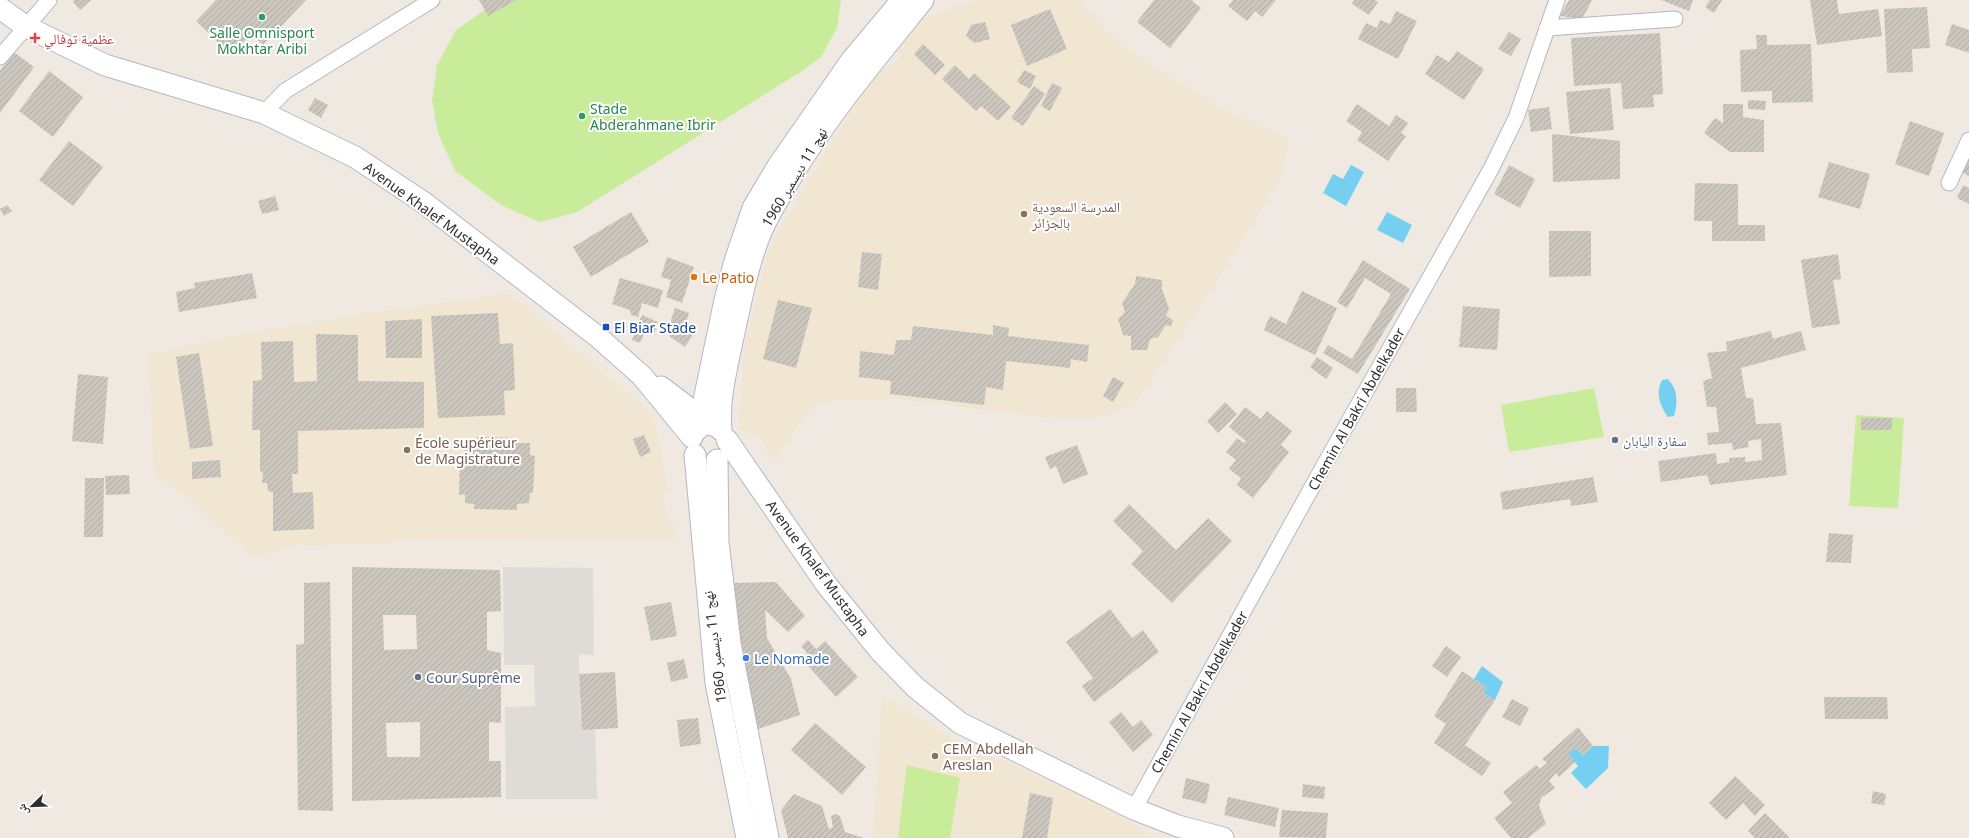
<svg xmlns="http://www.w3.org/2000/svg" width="1969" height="838" viewBox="0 0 1969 838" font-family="'Noto Sans','Noto Naskh Arabic',sans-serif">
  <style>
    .education { fill: #f0e6d1 }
    .pitch { fill: #c9ec9a }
    .plaza { fill: #dfdcd8 }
    .water { fill: #75cff0 }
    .building { fill: url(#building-hatch); fill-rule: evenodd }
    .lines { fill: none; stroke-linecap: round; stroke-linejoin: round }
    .minor-casing { stroke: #b4b7c1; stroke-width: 17 }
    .secondary-casing { stroke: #b4b7c1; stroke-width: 23 }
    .minor { stroke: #fff; stroke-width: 15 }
    .secondary { stroke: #fff; stroke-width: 21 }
    .leisure-dot { fill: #2e9e5b; stroke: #fff; stroke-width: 1.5 }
    .health-dot { fill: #e0444e; stroke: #fff; stroke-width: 1.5 }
    .education-dot { fill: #8d6e63; stroke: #fff; stroke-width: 1.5 }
    .food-dot { fill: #e8710a; stroke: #fff; stroke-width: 1.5 }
    .transit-dot { fill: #1a4fb4; stroke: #fff; stroke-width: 1.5 }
    .service-dot { fill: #5c6f8a; stroke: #fff; stroke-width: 1.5 }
    .shop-dot { fill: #3f7fe0; stroke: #fff; stroke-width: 1.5 }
    .labels { text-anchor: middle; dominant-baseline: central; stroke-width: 4; stroke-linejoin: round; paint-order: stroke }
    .leisure-label { font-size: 14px; fill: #27864d; stroke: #fff }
    .health-label { font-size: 14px; fill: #be3a42; stroke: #fff; text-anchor: start }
    .street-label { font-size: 14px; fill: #2e2e2e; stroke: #fff }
    .education-label { font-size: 14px; fill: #785e54; stroke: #fff; text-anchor: start }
    .food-label { font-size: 14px; fill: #c56008; stroke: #fff; text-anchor: start }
    .transit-label { font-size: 14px; fill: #164399; stroke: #fff; text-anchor: start }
    .service-label { font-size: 14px; fill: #4e5e75; stroke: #fff; text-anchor: start }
    .shop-label { font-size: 14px; fill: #366cbe; stroke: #fff; text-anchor: start }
  </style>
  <defs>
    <pattern id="building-hatch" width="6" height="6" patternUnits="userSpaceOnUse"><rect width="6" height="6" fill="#cbc7bf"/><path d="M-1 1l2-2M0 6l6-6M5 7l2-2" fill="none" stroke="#afaba4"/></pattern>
  </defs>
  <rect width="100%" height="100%" fill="#efe9e1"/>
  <g class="education">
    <polygon points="979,0 1079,0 1103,29 1138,57 1213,103 1289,140 1281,177 1204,301 1138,398 1123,408 1100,418 1054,418 888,398 842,399 815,405 796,427 776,460 767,455 767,446 760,437 739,429 744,349 768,250 810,178 877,71 893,66 900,58 898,43 921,19"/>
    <polygon points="510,294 637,401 649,413 655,426 668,488 662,497 669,523 676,528 677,538 435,540 292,546 254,558 190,499 154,475 149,355 231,336 362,314"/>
    <polygon points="882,695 952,739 1108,807 1153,838 873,838"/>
  </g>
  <g class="pitch">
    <polygon points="499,0 841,0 837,28 821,57 802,71 577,212 540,222 501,205 455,171 438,133 432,100 437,65 456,30"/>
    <polygon points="1594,388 1604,437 1509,452 1501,405"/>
    <polygon points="1856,415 1904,418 1898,508 1849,506"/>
    <polygon points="907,765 960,778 950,838 898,838"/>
  </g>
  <polygon class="plaza" points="503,567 593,568 594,655 579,654 580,717 595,717 597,799 506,799 505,707 535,706 534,665 504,665"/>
  <g class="water">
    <polygon points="1351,165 1364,172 1346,206 1323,193 1333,174 1343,179"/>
    <polygon points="1387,212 1412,225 1403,243 1377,230"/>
    <path d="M 1668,379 C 1678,390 1678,402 1674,416 L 1668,417 C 1660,406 1655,393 1662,380 Z"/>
    <polygon points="1482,666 1503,682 1495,700 1483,693 1486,687 1474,679"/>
    <polygon points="1593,746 1609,746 1608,768 1586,789 1571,773 1578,766 1568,754 1576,748 1583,755"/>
  </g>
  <g class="building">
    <polygon points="74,0 91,0 80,10 73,2"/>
    <polygon points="216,0 306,0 263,45 251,34 231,55 196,21"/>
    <polygon points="479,0 516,0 488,16"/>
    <polygon points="1154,0 1193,0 1192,1 1201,8 1170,48 1137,22"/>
    <polygon points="1233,0 1276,0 1262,17 1255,11 1247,21 1228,6"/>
    <polygon points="1354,0 1375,0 1378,2 1369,15 1352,4"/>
    <polygon points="1569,0 1592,0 1582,19 1560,16"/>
    <polygon points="1661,0 1693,0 1689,11"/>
    <polygon points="1710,0 1722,0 1714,13 1705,7"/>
    <polygon points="1810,0 1837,0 1839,14 1878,9 1882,36 1817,45"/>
    <polygon points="1927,7 1930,48 1912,49 1913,72 1887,73 1884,9"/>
    <polygon points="1050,9 1067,49 1027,66 1011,25"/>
    <polygon points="1396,11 1417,21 1398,59 1358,39 1366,23 1377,28 1380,20 1390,24"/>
    <polygon points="985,22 990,39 975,43 966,36 971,25"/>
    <polygon points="1952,24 1969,30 1969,53 1945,45"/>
    <polygon points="1509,32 1521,39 1511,56 1498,49"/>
    <polygon points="1660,33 1663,94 1653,95 1654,107 1623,109 1621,83 1574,86 1571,38"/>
    <polygon points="1756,35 1767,35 1767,45 1811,44 1813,102 1772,103 1772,91 1741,92 1740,50 1757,49"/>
    <polygon points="923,44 945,65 935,75 914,54"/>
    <polygon points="1457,51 1484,69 1464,100 1425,74 1437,55 1449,62"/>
    <polygon points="14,52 34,67 0,113 0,71"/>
    <polygon points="955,65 969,79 974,73 1011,107 998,121 981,106 976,111 942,79"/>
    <polygon points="1024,70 1036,76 1030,89 1017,82"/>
    <polygon points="49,71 83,97 53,137 19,111"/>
    <polygon points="1052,83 1062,88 1050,111 1041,106"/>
    <polygon points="1034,86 1045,94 1023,126 1011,118"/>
    <polygon points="1610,88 1614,130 1570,134 1566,92"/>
    <polygon points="315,98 328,105 321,118 308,110"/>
    <polygon points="1748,100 1766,101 1765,110 1748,109"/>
    <polygon points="1357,104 1389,126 1396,115 1408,123 1401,133 1406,136 1388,161 1357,140 1362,132 1346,121"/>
    <polygon points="1723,104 1743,104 1743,117 1764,120 1764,152 1730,152 1704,133 1715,118 1723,123"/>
    <polygon points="1549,107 1552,129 1531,132 1528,110"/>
    <polygon points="1910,121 1944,133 1929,176 1895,164"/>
    <polygon points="1552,134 1620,141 1620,179 1553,182"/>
    <polygon points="69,141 103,167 73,206 39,180"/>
    <polygon points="1969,155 1969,176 1960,171"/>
    <polygon points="1829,162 1870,174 1860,209 1818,197"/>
    <polygon points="1509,165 1535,179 1520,208 1494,194"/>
    <polygon points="1695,183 1738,184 1738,225 1765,225 1765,241 1712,241 1712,221 1694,221"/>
    <polygon points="1963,185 1969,188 1969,204 1957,198"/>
    <polygon points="275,196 279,210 262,214 258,201"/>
    <polygon points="7,205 12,211 4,216 0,209"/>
    <polygon points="631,212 649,242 591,277 573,247"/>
    <polygon points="1549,231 1591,231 1591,276 1549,277"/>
    <polygon points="862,252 882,254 878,290 858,287"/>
    <polygon points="1838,254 1841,279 1833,280 1840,324 1812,328 1801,260"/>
    <polygon points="667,257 694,267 682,303 666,297 671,280 661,277"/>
    <polygon points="1363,260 1410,289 1358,374 1323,353 1328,345 1352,359 1391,294 1365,278 1347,308 1337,302"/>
    <polygon points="252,273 257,298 179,312 176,292 195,288 194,283"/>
    <polygon points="1136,276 1162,280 1162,289 1169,309 1166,316 1173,320 1171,326 1166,325 1158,337 1150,339 1147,350 1131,350 1131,336 1123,335 1118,319 1125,312 1122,303 1135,284"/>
    <polygon points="620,278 663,290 658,308 642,303 638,317 631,315 630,310 612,304"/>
    <polygon points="1302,291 1337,308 1315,355 1264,330 1270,316 1286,324"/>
    <polygon points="778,300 812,308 796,368 763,359"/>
    <polygon points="1463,306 1500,309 1497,350 1459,347"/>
    <polygon points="675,308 689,313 684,328 670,323"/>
    <polygon points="498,313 500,344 513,343 515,390 504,391 505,415 438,418 431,316"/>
    <polygon points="642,315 658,322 654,333 646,330 640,343 632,340"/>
    <polygon points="422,319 422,358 386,358 385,321"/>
    <polygon points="674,325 694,333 685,347 669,336"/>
    <polygon points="993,325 1009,328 1008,336 1089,345 1087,362 1071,359 1070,368 1006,361 1003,390 986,387 984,405 890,394 891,381 859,377 860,351 894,355 896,340 911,340 913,326 993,335"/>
    <polygon points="1771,331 1773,339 1801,331 1806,350 1741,368 1746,398 1753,398 1756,424 1781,423 1787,475 1710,485 1707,475 1661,482 1658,461 1716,453 1717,464 1729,462 1729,458 1745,457 1745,462 1762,460 1761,439 1748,441 1749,447 1733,450 1732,443 1708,445 1707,433 1719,432 1716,407 1707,407 1703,381 1712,378 1707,353 1727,351 1726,342"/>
    <polygon points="316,334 358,335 358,381 424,382 424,428 298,431 298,474 292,474 293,493 313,492 314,529 273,531 273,492 268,491 267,483 262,483 263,472 260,471 260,430 252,430 253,381 262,380 261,342 293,341 294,382 317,381"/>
    <polygon points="199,353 213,446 190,449 176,357"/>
    <polygon points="1317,357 1333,368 1326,379 1310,367"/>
    <polygon points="78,374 108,377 103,444 72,441"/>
    <polygon points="1113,377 1124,383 1113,402 1103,396"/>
    <polygon points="1396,388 1416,388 1417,412 1396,412"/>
    <polygon points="1225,402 1237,414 1218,433 1207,421"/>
    <polygon points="1245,407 1261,419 1267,411 1292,431 1281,445 1289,452 1253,498 1237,485 1241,478 1229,469 1236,460 1226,452 1237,438 1244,443 1246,441 1229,427"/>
    <rect x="1861" y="418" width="31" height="12"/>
    <polygon points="644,435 651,452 640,457 633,439"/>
    <polygon points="477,437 517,438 517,443 530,443 530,455 535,456 533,493 530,493 529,503 517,504 517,510 474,509 474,504 465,503 465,494 459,495 460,455 465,454 464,446 469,445 469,441 477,442"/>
    <polygon points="1077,445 1088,474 1063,484 1056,466 1050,469 1045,457"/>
    <polygon points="220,460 221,477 192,479 192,462"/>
    <polygon points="129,475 130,494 106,495 105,476"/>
    <polygon points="1593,477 1598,502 1571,506 1570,499 1503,510 1500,492"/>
    <polygon points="85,478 104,478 103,537 84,537"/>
    <polygon points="1129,504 1176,550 1208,518 1232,541 1172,603 1131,564 1143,551 1113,521"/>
    <polygon points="1829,533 1853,535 1851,563 1826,562"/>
    <path d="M 352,567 L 500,570 L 501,611 L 487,612 L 487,650 L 501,653 L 501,723 L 489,722 L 489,761 L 501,761 L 501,797 L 352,801 ZM 383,615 L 416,615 L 417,649 L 384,650 ZM 420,722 L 420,757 L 387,757 L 386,723 Z"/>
    <polygon points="330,582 333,811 298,810 296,645 304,644 304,583"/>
    <polygon points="776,582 805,616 788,632 765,610 767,638 791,679 800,715 758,729 739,653 734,583"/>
    <polygon points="671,602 677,636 651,641 644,607"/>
    <polygon points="1110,609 1132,638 1143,630 1159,652 1094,702 1082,686 1093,678 1066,642"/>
    <polygon points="808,640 816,649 825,641 858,677 836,697 801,658 807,653 801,646"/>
    <polygon points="1446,646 1461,657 1447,677 1432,666"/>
    <polygon points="684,659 688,678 671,682 667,663"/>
    <polygon points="1462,671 1486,687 1483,693 1495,700 1465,745 1491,763 1482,776 1434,743 1446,724 1434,716"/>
    <polygon points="615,672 618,728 582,730 579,674"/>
    <polygon points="1824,697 1887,697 1888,719 1825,719"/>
    <polygon points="1512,699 1529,708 1520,726 1502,717"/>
    <polygon points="1121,712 1133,727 1141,720 1153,735 1133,752 1109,722"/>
    <polygon points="698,718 701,744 680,747 677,720"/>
    <polygon points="815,723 866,767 842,795 791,750"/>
    <polygon points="1578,727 1593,746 1583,755 1576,748 1568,754 1575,762 1559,777 1556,773 1549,781 1555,788 1541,798 1539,806 1546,824 1528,838 1511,838 1494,818 1512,803 1503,792 1536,765 1540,769 1547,763 1542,759"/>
    <polygon points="1735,776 1765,805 1755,816 1743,803 1726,820 1709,803"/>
    <polygon points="1186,778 1210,784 1206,804 1182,798"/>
    <polygon points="1303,784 1325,787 1324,799 1302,797"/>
    <polygon points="1873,791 1886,794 1884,805 1871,803"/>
    <polygon points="1030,793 1053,798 1047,838 1022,838"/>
    <polygon points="794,794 822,806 829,829 833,827 831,816 836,814 840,816 845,832 864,838 788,838 781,810"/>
    <polygon points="1228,797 1279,808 1275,827 1224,815"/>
    <polygon points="1282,810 1328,813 1326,838 1279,837"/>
    <polygon points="1765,813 1790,838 1755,838 1748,831"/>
  </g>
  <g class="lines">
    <defs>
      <g id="minor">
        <polyline points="1547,28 1675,19"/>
        <polyline points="0,57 49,0"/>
        <polyline points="264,113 285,91 432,0"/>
        <polyline points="1949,183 1969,140"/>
        <polyline points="1134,809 1322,469 1491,169 1516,118 1557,0"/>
      </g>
      <g id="secondary">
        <polyline points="0,8 25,26 105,65 264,113 355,157 423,202 598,337 642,376 692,437"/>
        <polyline points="661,387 711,425"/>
        <polyline points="698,429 725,300 734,264 753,208 778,166 851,61 902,0"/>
        <path d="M 721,430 C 718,399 727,367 733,337 C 741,302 747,266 761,232 C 769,213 781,195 791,177 C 829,114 877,57 923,0"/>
        <polyline points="727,440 826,584 880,651 915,687 960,723 1134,809 1178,826 1223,838"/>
        <polyline points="695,455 716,683 747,838"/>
        <polyline points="717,460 718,542 730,643 768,838"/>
      </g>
    </defs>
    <use href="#minor" class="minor-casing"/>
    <use href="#secondary" class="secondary-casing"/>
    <use href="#minor" class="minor"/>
    <use href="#secondary" class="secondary"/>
  </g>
  <g class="leisure-dot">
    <circle cx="262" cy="17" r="4"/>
    <circle cx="582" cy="116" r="4"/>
  </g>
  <path class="health-dot" d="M33 32h4v4h4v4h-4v4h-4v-4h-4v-4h4z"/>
  <g class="education-dot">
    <circle cx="1024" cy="214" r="4"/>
    <circle cx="407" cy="450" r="4"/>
    <circle cx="935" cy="756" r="4"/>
  </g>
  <circle class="food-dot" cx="694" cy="277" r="4"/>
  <rect class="transit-dot" x="602" y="323" width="8" height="8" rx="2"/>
  <g class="service-dot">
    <circle cx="1615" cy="440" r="4"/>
    <circle cx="418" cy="677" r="4"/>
  </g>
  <circle class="shop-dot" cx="746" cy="658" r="4"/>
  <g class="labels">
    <g class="leisure-label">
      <text x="262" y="32">Salle Omnisport<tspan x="262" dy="16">Mokhtar Aribi</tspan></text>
      <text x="590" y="108" text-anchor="start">Stade<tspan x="590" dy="16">Abderahmane Ibrir</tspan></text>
    </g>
    <g class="health-label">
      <text x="44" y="38">عظمية توفالي</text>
    </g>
    <g class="street-label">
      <text transform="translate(794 177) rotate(-59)">نهج 11 ديسمبر 1960</text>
      <text transform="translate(432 213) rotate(36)">Avenue Khalef Mustapha</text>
      <text transform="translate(1356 409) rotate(-61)">Chemin Al Bakri Abdelkader</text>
      <text transform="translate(818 568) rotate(54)">Avenue Khalef Mustapha</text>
      <text transform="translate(714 647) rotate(-97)">نهج 11 ديسمبر 1960</text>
      <text transform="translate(1199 692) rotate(-61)">Chemin Al Bakri Abdelkader</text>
    </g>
    <g class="education-label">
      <text x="1032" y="206">المدرسة السعودية<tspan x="1032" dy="16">بالجزائر</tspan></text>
      <text x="415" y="442">École supérieur<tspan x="415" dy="16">de Magistrature</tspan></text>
      <text x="943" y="748">CEM Abdellah<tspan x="943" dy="16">Areslan</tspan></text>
    </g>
    <g class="food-label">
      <text x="702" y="277">Le Patio</text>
    </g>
    <g class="transit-label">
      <text x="614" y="327">El Biar Stade</text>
    </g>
    <g class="service-label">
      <text x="1623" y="440">سفارة اليابان</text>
      <text x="426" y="677">Cour Suprême</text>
    </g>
    <g class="shop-label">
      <text x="754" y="658">Le Nomade</text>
    </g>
  </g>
  <g transform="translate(32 806) rotate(247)" stroke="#ffffff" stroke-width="3" paint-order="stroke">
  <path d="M0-3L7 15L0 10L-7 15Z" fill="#2e2e2e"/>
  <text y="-6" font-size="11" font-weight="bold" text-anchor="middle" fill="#2e2e2e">ش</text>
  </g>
</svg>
